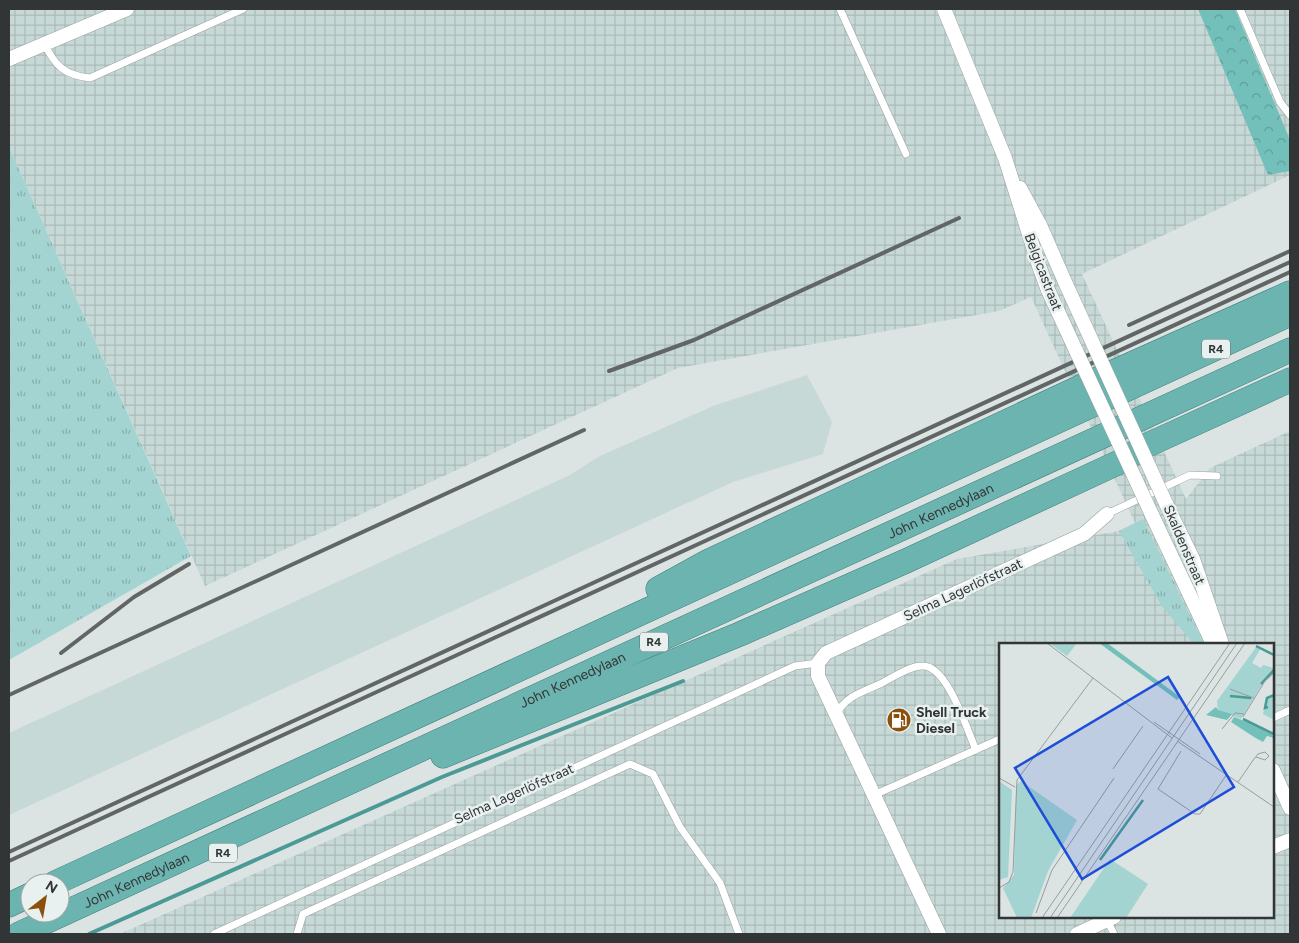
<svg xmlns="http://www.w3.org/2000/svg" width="1299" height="943" viewBox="0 0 1299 943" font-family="Figtree,sans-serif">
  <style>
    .built { fill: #c7d9d7 }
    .industrial { fill: url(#industrial-grid); fill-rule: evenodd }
    .grass { fill: url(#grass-tufts) }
    .forest { fill: url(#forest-crowns) }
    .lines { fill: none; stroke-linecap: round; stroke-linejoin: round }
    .stream { stroke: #4c9a95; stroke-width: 4 }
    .service-casing { stroke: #99a2a1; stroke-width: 8 }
    .minor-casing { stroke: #99a2a1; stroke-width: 15 }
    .trunk-casing { stroke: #407c79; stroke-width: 25 }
    .service { stroke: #fff; stroke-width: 7 }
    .minor { stroke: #fff; stroke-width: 14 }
    .trunk { stroke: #6cb4b0; stroke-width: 24 }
    .rail { stroke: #616565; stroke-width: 4 }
    .minor-bridge-casing { stroke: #99a2a1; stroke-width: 15; stroke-linecap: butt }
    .minor-bridge { stroke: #fff; stroke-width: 14 }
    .labels { text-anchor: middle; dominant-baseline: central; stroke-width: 5; stroke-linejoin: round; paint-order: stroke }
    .shield { fill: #e8f1f0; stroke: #696d6d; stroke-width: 1 }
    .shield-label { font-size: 12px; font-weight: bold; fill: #323535 }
    .street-label { font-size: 14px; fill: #323535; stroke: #e8f1f0 }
    .poi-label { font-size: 14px; font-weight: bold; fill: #323535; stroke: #e8f1f0; text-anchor: start }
    .inset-river { fill: none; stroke: #4c9a95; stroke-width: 2.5 }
    .inset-road { fill: none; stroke: #979d9d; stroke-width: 1 }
    .view { fill: #1d4ed8; fill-opacity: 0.15; stroke: #1d4ed8; stroke-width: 2.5 }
    .inset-edge { fill: none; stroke: #323535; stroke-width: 2.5 }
  </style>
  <defs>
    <pattern id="industrial-grid" width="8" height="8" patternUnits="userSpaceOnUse" patternTransform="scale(1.25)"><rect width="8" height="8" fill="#c7d9d7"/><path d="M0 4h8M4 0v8" fill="none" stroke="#abbbb9"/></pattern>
    <pattern id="grass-tufts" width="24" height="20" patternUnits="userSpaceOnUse" patternTransform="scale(1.25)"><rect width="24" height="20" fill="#a4d4d1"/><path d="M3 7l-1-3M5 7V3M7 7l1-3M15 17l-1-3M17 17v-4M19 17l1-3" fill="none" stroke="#86adaa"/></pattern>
    <pattern id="forest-crowns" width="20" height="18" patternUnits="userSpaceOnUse" patternTransform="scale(1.25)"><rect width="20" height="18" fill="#73c0bb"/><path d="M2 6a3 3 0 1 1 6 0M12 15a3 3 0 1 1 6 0" fill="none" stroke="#5f9d99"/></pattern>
  </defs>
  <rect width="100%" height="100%" fill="#dbe3e3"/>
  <polygon class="built" points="807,375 832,422 823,454 733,482 9,815 9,733 568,476 600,456 713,406"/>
  <path class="industrial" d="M 9,9 L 1290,9 L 1290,175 L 1082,274 L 1186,499 L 1210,468 L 1290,431 L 1290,934 L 120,934 L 957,559 L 1119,531 L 1135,523 L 1031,297 L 999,311 L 678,368 L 205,586 L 9,147 ZM 1000,644 L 1273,644 L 1273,917 L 1000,917 Z"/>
  <g class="grass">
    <polygon points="9,147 191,556 9,660"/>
    <polygon points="1143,519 1204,644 1195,644 1192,642 1161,605 1119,531"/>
  </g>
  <polygon class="forest" points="1198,9 1235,9 1290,140 1290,171 1268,175"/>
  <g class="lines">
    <polyline class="stream" points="89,934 442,777 683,681"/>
    <defs>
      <g id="service">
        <polyline points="840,9 906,154"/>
        <polyline points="1240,9 1280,102 1290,115"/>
        <path d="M 44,43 C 55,66 64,75 90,78 L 243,9"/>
        <polyline points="1107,514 1190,475 1217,476"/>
        <path d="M 837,714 C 844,697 864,691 880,684 C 892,678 909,666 922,666 C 947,664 967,730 976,750"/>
        <polyline points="1273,718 1290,710"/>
        <polyline points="874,795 1000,739"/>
        <polyline points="1107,920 1114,934"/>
        <polyline points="214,934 795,666 818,663"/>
        <polyline points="297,934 303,914 630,764 653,774 680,827 720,883 739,934"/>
      </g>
      <g id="minor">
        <polyline points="944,9 1005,158 1039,266 1048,290"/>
        <polyline points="9,59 127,9"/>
        <polyline points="1020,188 1040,225 1065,282"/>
        <polyline points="1168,508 1193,559 1222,644"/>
        <polyline points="1152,515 1213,644"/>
        <polyline points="1273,770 1290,808"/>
        <polyline points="1273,847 1290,840"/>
        <polyline points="939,934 818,676 818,663 826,653 1084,534 1107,514"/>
        <polyline points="1077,934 1114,917"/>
      </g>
      <g id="trunk">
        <polyline points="658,589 709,561 1091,382 1290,293"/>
        <polyline points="443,756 740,634 906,561 1126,459 1141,448 1290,380"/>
        <polyline points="55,883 1290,314"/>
        <polyline points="9,905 30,895"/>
        <path id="s1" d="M 19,934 L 1290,350"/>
      </g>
    </defs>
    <use href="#service" class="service-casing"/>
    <use href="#minor" class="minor-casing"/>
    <use href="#trunk" class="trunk-casing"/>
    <use href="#service" class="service"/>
    <use href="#minor" class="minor"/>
    <use href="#trunk" class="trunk"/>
    <g class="rail">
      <polyline points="1129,325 1290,251"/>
      <polyline points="609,371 694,340 959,218"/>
      <polyline points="61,653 134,597 189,564"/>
      <polyline points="9,695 584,430"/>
      <polyline points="9,852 1290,262"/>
      <polyline points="9,861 1290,272"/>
    </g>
    <defs>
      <g id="minor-bridge">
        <polyline points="1065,282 1168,508"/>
        <polyline points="1048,290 1152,515"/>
      </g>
    </defs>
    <use href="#minor-bridge" class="minor-bridge-casing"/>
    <use href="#minor-bridge" class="minor-bridge"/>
  </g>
  <defs>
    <symbol id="fuel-disc" viewBox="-11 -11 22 22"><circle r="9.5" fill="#8b500b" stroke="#e8f1f0"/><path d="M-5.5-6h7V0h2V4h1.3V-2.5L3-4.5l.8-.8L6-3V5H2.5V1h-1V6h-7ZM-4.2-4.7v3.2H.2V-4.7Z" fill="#fff"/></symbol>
  </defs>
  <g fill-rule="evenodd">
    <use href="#fuel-disc" x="885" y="706" width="28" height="28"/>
  </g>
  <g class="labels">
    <g class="shield">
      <rect x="1202" y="339.5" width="28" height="19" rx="4"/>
      <rect x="640" y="632.5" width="28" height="19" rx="4"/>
      <rect x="209" y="843.5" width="28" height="19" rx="4"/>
    </g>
    <g class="shield-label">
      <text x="1216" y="349">R4</text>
      <text x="654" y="642">R4</text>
      <text x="223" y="853">R4</text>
    </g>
    <g class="street-label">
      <text transform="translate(1043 272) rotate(69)">Belgicastraat</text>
      <text stroke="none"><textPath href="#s1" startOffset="1014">John Kennedylaan</textPath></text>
      <text transform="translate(1184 545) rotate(67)">Skaldenstraat</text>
      <text transform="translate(963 590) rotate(-25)">Selma Lagerlöfstraat</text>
      <text stroke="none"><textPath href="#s1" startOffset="609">John Kennedylaan</textPath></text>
      <text transform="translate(514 794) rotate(-24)">Selma Lagerlöfstraat</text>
      <text stroke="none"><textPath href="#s1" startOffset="129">John Kennedylaan</textPath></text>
    </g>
    <g class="poi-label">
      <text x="916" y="712">Shell Truck<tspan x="916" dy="16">Diesel</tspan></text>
    </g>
  </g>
  <g transform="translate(999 643)">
    <rect width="275" height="275" fill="#dbe3e3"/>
    <path d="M 50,0 L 78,0 L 68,13 ZM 258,3 L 262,5 L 253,20 L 262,25 L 264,22 L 275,25 L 275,29 L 265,38 L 242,76 L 219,67 L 218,58 ZM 275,52 L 275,77 L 264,71 L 268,55 ZM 0,138 L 13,147 L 9,234 L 0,237 ZM 22,138 L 78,177 L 49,228 L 32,275 L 18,275 L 4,245 L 15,232 L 17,142 ZM 111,216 L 149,241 L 127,275 L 71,275 Z" fill="#a4d4d1"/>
    <path d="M 100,0 L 108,0 L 181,54 L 178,57 ZM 217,64 L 219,67 L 233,71 L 228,77 L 207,72 ZM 235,74 L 272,89 L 275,95 L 268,93 L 264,99 L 255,94 L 232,79 Z" fill="#73c0bb"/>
    <path class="inset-river" d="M 257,3 L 275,12M 262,41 L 275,27M 231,53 L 252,55M 269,64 L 266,65 L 268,55 L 275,52M 244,76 L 275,91M 101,217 L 144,157"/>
    <path class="inset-road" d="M 48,0 L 173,95M 231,46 L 255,55M 244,74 L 266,38 L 275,30M 155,79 L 201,111M 223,86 L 236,70 L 245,71M 178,98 L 275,164M 182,108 L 159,146 L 196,171 L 201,171 L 228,131M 114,126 L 144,83M 0,135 L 16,144M 239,139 L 255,116 L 259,111 L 266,109 L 270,113 L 266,117 L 257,114M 0,245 L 10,239 L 14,229 L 18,137 L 94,35M 37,270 L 53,227 L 115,135M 43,275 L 231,0M 51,275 L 238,0M 58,275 L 246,0"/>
    <path class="view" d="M 169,34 L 235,144 L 83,236 L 16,125 Z"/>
    <rect width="275" height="275" class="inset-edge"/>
  </g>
  <rect width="1299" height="943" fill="none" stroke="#323535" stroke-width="20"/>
  <g transform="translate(45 898) rotate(31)"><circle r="24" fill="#e8f1f0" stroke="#9fa6a5"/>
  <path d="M0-4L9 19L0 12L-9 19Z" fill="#8b500b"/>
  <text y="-8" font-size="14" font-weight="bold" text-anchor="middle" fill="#323535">N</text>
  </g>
</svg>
